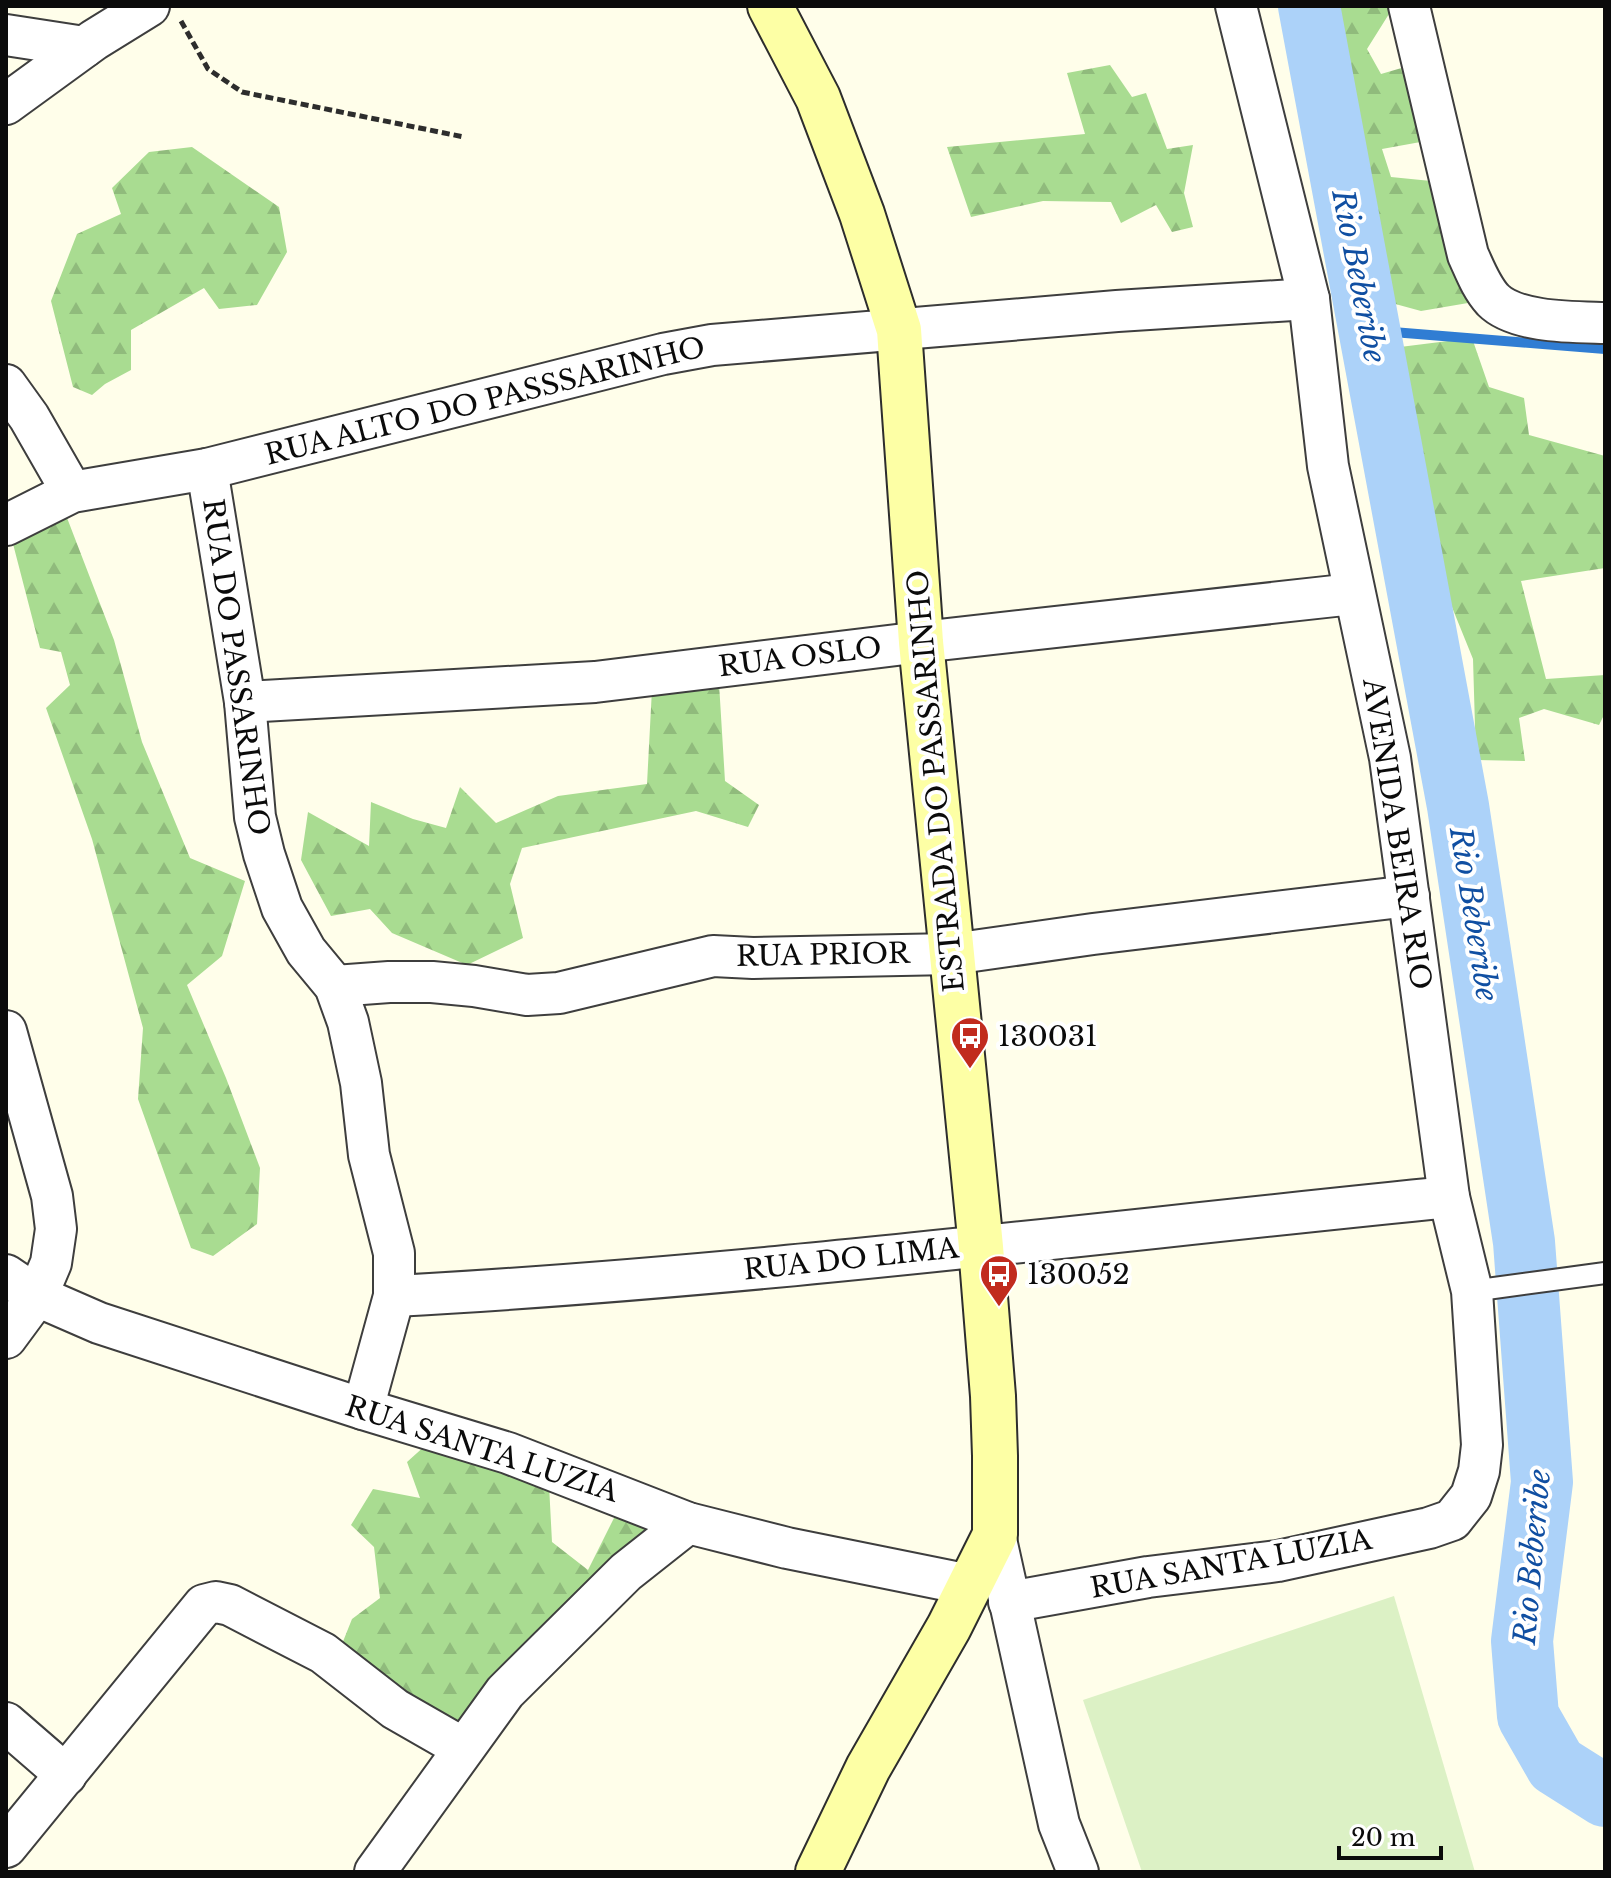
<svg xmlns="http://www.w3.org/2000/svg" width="1611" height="1878" viewBox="0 0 1611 1878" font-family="'Libre Baskerville',serif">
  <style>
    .forest { fill: url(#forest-firs) }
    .pitch { fill: #dcf1c5 }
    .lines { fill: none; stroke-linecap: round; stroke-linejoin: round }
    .stream { stroke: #307dd3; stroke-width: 10 }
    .river { stroke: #acd2f9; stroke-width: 62 }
    .lane-casing { stroke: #3e3e3e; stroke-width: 24 }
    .street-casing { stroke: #3e3e3e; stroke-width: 44 }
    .secondary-casing { stroke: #2d2d2d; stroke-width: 48 }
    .path { stroke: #2d2d2d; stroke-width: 5; stroke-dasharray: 8 4; stroke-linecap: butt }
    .lane { stroke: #fff; stroke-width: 20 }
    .street { stroke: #fff; stroke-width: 40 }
    .secondary { stroke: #fdffa5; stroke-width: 44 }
    .labels { text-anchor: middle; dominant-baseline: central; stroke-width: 8; stroke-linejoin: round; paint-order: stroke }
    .street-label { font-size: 28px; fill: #0b0b0b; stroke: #fff }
    .poi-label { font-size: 28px; fill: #0b0b0b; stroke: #fff; text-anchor: start }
    .water-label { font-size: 30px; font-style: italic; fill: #104fa2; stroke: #fff }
  </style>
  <defs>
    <pattern id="forest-firs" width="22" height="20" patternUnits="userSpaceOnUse" patternTransform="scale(2)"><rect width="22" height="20" fill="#a9dc91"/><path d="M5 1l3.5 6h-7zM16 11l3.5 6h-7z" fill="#90bb7c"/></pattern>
  </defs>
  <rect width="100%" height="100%" fill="#fffeea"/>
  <g class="forest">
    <polygon points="1331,6 1394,6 1367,49 1381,74 1422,62 1426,141 1382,149 1391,177 1441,182 1468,303 1421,311 1377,299 1354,132"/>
    <polygon points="1110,65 1132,97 1146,93 1167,149 1193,145 1184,193 1193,227 1172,232 1156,205 1121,223 1111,202 1043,201 971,217 947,147 1085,134 1067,73"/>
    <polygon points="192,147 279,207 287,252 257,305 219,309 204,288 131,330 131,370 105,384 92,395 73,387 51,301 77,234 121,214 112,188 149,152"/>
    <polygon points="1472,338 1489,387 1524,398 1529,435 1605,456 1605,568 1521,581 1546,679 1605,675 1605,713 1599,725 1544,709 1519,718 1525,761 1476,760 1473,659 1428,548 1384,349"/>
    <polygon points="64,510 114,640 142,742 190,858 245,881 222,956 187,985 226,1078 260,1168 257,1224 213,1256 191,1248 138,1099 143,1028 92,839 46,708 70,685 61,652 40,648 12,540"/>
    <polygon points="718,667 725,781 759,805 748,827 696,811 522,848 510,884 523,938 467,965 392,933 370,909 331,916 301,860 308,812 369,846 371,802 413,819 446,828 460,787 496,823 558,796 647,784 652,689"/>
    <polygon points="427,1444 549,1485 552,1542 588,1570 618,1510 668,1524 453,1730 342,1644 352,1619 380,1598 374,1547 351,1525 373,1489 420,1498 407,1462"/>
  </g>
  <polygon class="pitch" points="1394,1596 1475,1872 1142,1872 1083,1700"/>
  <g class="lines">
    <polyline class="stream" points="1368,330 1605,349"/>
    <polyline class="river" points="1309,6 1458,806 1524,1242 1542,1482 1522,1641 1528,1716 1556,1765 1605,1796"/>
    <defs>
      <polyline id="lane" points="1472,1291 1605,1273"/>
      <g id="street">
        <path d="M 1409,6 L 1468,255 C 1475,270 1481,287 1493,300 C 1516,323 1574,322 1605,323"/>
        <polyline points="6,35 84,47"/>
        <polyline points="6,104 94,40 149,6"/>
        <polyline points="6,385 29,417 72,492"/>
        <polyline points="207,469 245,702 255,817 264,854 282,908 306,951 335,986 348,1022 361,1083 369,1155 394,1253 394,1296 363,1409"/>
        <polyline points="6,525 72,492 207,469 663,354 712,345 1117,311 1309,299"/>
        <polyline points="245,702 595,682 921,642 1353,594"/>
        <polyline points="335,986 389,982 432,982 474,986 527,995 559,993 713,956 753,958 952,954 1093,934 1409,896"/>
        <polyline points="6,1031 52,1196 56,1229 51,1263 37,1296 6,1338"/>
        <polyline points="6,1275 37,1296 99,1323 363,1409 508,1453 688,1523 787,1548 970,1585"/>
        <path d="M 394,1296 C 747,1277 1098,1232 1449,1197"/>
        <polyline points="995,1535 1059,1824 1078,1872"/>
        <polyline points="1009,1602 1148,1577 1278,1561 1429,1528 1452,1520 1471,1496 1479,1471 1482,1445 1472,1291 1449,1197 1390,758 1328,466 1309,299 1236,6"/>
        <polyline points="6,1723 66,1775"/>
        <polyline points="6,1847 204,1605 216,1602 230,1605 323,1653 395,1709 463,1748"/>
        <polyline points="375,1872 505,1692 626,1572 688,1523"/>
      </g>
      <polyline id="secondary" points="770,6 818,98 862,214 899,330 921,642 981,1247 993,1396 995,1456 995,1535 949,1627 868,1768 818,1872"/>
    </defs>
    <use href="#lane" class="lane-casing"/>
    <use href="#street" class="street-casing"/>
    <use href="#secondary" class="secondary-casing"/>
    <polyline class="path" points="181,21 208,69 242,92 464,137"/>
    <use href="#lane" class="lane"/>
    <use href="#street" class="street"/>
    <use href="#secondary" class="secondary"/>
  </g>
  <defs>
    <symbol id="bus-pin" viewBox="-11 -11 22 30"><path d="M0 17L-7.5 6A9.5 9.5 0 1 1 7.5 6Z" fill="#c12b1e" stroke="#fff"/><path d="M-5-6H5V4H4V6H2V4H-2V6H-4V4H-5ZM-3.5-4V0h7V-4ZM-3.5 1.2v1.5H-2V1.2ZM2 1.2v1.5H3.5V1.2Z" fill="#fff"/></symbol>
  </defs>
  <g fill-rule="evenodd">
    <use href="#bus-pin" x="948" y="1014" width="44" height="60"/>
    <use href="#bus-pin" x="977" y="1252" width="44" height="60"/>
  </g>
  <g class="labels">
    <g class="street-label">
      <text transform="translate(485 401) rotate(-14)">RUA ALTO DO PASSSARINHO</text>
      <text transform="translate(800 657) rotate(-7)">RUA OSLO</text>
      <text transform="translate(236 667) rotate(82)">RUA DO PASSARINHO</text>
      <text transform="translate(936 781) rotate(-95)">ESTRADA DO PASSARINHO</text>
      <text transform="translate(1397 834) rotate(81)">AVENIDA BEIRA RIO</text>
      <text transform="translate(823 955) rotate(-1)">RUA PRIOR</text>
      <text transform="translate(851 1259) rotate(-6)">RUA DO LIMA</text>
      <text transform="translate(482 1449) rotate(18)">RUA SANTA LUZIA</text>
      <text transform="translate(1231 1564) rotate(-10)">RUA SANTA LUZIA</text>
    </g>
    <g class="poi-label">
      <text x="998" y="1036">130031</text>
      <text x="1027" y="1274">130052</text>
    </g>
    <g class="water-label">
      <text transform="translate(1359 276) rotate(79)">Rio Beberibe</text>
      <text transform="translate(1474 914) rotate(81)">Rio Beberibe</text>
      <text transform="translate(1532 1557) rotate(-85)">Rio Beberibe</text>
    </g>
  </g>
  <rect width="1611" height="1878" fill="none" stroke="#0b0b0b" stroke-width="16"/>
  <path d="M1339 1846v12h102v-12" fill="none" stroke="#0b0b0b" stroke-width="4"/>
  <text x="1351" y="1846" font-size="24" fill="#0b0b0b" stroke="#ffffff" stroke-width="6" paint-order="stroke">20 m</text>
</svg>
